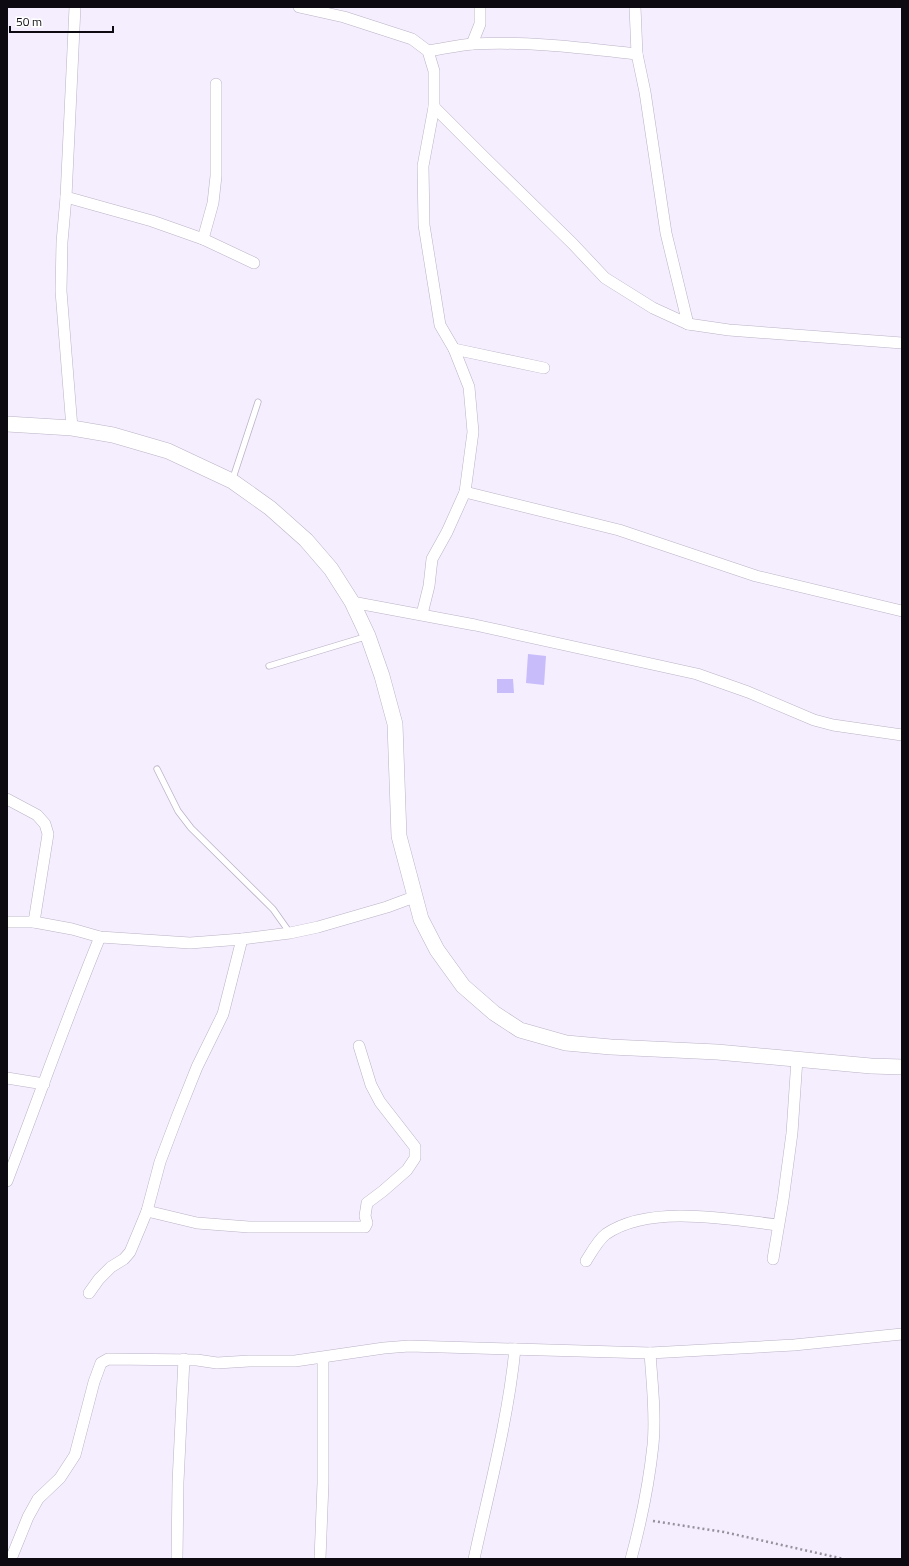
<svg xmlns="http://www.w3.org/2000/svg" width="909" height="1566" viewBox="0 0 909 1566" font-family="'Titillium Web',sans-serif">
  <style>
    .building { fill: #c8bcfa }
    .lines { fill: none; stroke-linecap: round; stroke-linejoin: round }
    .lane-casing { stroke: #bbb2c5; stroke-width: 7 }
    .street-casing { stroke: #bbb2c5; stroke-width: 12 }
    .secondary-casing { stroke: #bbb2c5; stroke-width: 16 }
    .path { stroke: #96919d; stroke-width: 2.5; stroke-dasharray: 2 3; stroke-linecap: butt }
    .lane { stroke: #fff; stroke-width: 5.5 }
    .street { stroke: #fff; stroke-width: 11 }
    .secondary { stroke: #fff; stroke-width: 15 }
  </style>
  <rect width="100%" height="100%" fill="#f5eefe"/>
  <g class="building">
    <polygon points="528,654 546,656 544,685 526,683"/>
    <polygon points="497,679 513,679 514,693 497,693"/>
  </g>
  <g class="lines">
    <defs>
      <g id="lane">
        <polyline points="232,481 258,402"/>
        <polyline points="269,666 368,636"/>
        <polyline points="157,769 178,811 191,828 273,909 290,933"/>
      </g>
      <g id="street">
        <polyline points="299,7 344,17 412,39 428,51 434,71 434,107 423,166 424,225 440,325 454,349 469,387 473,432 465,492 447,532 432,559 429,586 422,614"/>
        <polyline points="635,7 637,54 645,92 666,233 688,324"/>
        <polyline points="472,44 480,24 480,7"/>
        <path d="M 428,51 C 443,49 458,45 473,44 C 528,41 582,48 637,54"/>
        <polyline points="434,107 484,157 573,244 605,278 653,308 688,324 729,330 902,343"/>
        <polyline points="66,197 152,221 203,239 254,263"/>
        <polyline points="203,239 213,203 216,176 216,84"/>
        <polyline points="454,349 544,368"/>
        <polyline points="72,428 61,291 62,242 66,197 75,7"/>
        <polyline points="465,492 619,530 756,576 902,611"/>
        <polyline points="352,602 475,625 697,674 748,692 814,720 833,725 902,735"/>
        <polyline points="7,799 37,815 45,824 48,834 34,922"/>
        <polyline points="7,922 34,922 72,929 100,937 190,943 242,939 290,933 318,927 387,907 414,897"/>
        <polyline points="7,1078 44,1084"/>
        <path d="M 7,1181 C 38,1100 67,1017 100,937"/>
        <polyline points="147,1211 197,1223 249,1227 365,1227 367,1223 365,1216 367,1203 383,1191 407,1170 415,1158 415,1147 380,1102 371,1085 359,1046"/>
        <polyline points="773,1259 783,1200 792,1133 797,1059"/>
        <path d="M 586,1261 C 591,1253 598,1240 606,1234 C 649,1204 729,1219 778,1225"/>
        <polyline points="89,1293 99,1279 111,1267 124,1259 130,1252 140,1228 147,1211 160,1162 177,1117 197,1067 223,1014 242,939"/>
        <polyline points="11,1559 28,1517 38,1499 60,1478 75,1455 94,1382 101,1363 108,1359 197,1360 217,1363 249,1361 295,1361 384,1348 409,1346 650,1353 794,1345 902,1334"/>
        <polyline points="177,1559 178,1482 184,1359"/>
        <polyline points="320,1559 323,1483 323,1358"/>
        <path d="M 474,1559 C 489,1490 508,1420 515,1349"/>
        <path d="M 631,1559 C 641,1522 649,1483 653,1445 C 656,1415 652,1383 650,1353"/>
      </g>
      <polyline id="secondary" points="7,424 72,428 113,435 168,451 232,481 270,508 306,540 331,569 352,602 368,636 382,676 395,724 399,836 421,919 437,950 463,986 494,1013 520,1030 566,1043 611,1047 717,1052 871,1066 902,1067"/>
    </defs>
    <use href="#lane" class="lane-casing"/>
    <use href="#street" class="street-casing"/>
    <use href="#secondary" class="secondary-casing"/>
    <polyline class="path" points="653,1521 724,1532 844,1559"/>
    <use href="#lane" class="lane"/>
    <use href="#street" class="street"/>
    <use href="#secondary" class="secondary"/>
  </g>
  <rect width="909" height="1566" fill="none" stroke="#0d0a11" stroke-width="16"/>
  <path d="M10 26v6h103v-6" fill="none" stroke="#0d0a11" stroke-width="2"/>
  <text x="16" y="26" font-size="12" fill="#0d0a11" stroke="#ffffff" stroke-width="3" paint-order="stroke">50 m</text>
</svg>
